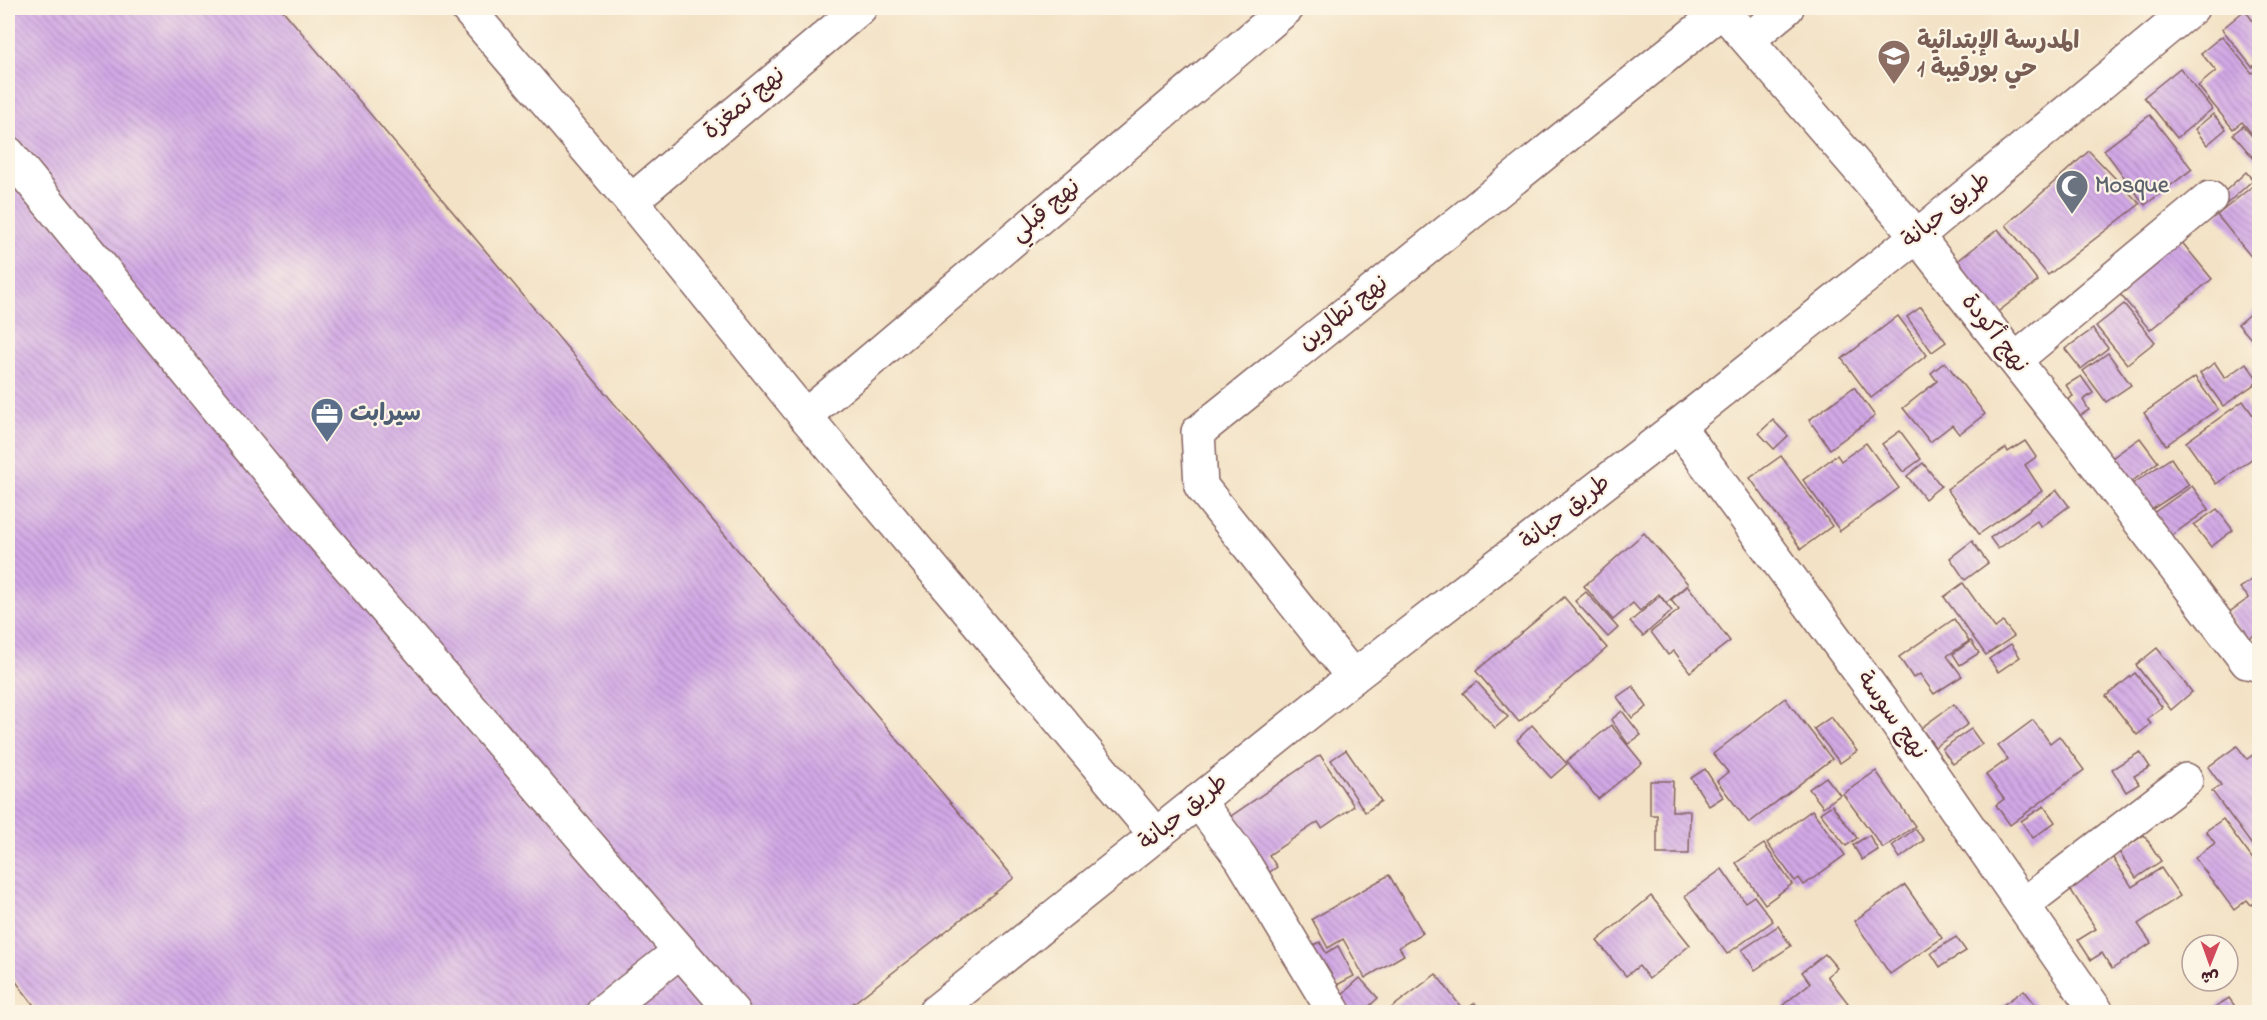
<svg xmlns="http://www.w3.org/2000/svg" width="2267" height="1020" viewBox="0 0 2267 1020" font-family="'Indie Flower','Playpen Sans Arabic',sans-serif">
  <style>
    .building { fill: url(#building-back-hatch) }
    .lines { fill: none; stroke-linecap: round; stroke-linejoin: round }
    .minor-casing { stroke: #856361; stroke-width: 36 }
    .minor { stroke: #fff; stroke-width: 33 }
    .labels { text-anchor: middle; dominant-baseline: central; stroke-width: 4.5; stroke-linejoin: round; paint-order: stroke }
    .education-label { font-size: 24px; font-weight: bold; fill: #785e54; stroke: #fcf5e5; text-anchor: start }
    .street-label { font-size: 24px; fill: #4a1f2b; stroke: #fcf5e5 }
    .worship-label { font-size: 24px; font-weight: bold; fill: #5b616d; stroke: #fcf5e5; text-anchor: start }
    .service-label { font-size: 24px; font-weight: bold; fill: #4e5e75; stroke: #fcf5e5; text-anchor: start }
  </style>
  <defs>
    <pattern id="building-back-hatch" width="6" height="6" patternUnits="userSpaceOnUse" patternTransform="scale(1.5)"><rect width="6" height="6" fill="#d2a9e6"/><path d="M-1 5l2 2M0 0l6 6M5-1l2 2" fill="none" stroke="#ac89bb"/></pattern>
  </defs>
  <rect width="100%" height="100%" fill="#fcf5e5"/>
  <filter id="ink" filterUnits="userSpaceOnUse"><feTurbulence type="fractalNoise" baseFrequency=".0167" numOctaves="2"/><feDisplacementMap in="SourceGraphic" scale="12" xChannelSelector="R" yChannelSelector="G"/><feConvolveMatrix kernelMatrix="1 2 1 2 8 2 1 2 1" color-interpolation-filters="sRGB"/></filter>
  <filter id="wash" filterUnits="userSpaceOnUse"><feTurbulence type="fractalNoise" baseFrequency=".008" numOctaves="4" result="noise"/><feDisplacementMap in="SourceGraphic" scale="24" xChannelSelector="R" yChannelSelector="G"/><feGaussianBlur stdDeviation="1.35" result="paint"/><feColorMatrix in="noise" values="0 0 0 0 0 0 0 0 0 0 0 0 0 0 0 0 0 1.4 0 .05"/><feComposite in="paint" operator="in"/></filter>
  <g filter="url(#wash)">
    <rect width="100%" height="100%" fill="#f3e2c5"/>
    <g id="blocks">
      <g class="building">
        <polygon points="8,8 281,8 1014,878 842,1012 39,1012 8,971"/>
        <polygon points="2245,10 2257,27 2260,25 2260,65 2258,63 2252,67 2222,29"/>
        <polygon points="2222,36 2252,73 2258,68 2260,70 2260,143 2242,122 2233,129 2198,86 2216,71 2201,53"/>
        <polygon points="2180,68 2212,109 2177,138 2144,97"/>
        <polygon points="2213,114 2226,129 2207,145 2195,129"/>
        <polygon points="2150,115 2192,169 2145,205 2104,150"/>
        <polygon points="2243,126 2260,145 2260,166 2233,134"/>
        <polygon points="2089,151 2140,204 2048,275 2006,225"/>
        <polygon points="2246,172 2253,180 2219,211 2212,203"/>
        <polygon points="2255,184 2260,190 2257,264 2217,215"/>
        <polygon points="1998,229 2038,281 1995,314 1955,263"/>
        <polygon points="2176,235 2212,279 2150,330 2114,287"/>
        <polygon points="2124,304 2155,342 2127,364 2096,326"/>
        <polygon points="2260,305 2260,349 2238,324"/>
        <polygon points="1921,307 1946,342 1932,352 1907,317"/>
        <polygon points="1898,316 1927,355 1871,398 1842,359"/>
        <polygon points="2093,329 2108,348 2081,369 2065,349"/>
        <polygon points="2108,353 2131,385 2106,402 2083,371"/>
        <polygon points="1945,362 1985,414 1959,434 1952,425 1930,442 1903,408 1937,381 1931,373"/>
        <polygon points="2215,363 2225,378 2246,363 2259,381 2223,406 2200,373"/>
        <polygon points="2081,376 2093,393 2083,400 2089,410 2068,423 2057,407 2073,396 2066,385"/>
        <polygon points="2195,377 2218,409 2166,445 2144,413"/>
        <polygon points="1854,387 1875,416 1830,449 1809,420"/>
        <polygon points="2243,401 2260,425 2260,453 2216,484 2186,442"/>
        <polygon points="1773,420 1788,436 1774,449 1759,433"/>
        <polygon points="1900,431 1921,459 1903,472 1882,444"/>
        <polygon points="2140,438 2158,462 2123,488 2105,463"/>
        <polygon points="2025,441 2036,457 2025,465 2042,491 1979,534 1947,489 2006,448 2008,452"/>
        <polygon points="1866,443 1899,488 1840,531 1803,480 1837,455 1841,461"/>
        <polygon points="1781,456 1832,526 1801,549 1750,478"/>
        <polygon points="2171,458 2189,485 2142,516 2125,489"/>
        <polygon points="1923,463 1941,486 1925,499 1907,476"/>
        <polygon points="2192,486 2209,509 2162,542 2146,518"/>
        <polygon points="2057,490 2069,506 2041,527 2037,521 1998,549 1990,538"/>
        <polygon points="2217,509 2233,530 2211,547 2194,525"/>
        <polygon points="1644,533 1688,584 1666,603 1659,594 1640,611 1633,603 1613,620 1584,586"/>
        <polygon points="1972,541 1988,563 1965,580 1950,558"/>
        <polygon points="2260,574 2260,631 2247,640 2228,613 2249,598 2240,588"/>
        <polygon points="1963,583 1995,628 2003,622 2014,636 1986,655 1944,597"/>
        <polygon points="1688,586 1730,641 1690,672 1674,651 1668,655 1651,632 1679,610 1671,600"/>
        <polygon points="1586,592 1618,628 1608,637 1575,601"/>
        <polygon points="1660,596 1672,611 1643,636 1630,622"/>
        <polygon points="1564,597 1607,648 1519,722 1476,671"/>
        <polygon points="1954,619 1969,641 1947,656 1962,676 1934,694 1920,674 1913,678 1899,657"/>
        <polygon points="1971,641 1979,653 1960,665 1953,654"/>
        <polygon points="2011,644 2020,657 1998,672 1989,659"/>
        <polygon points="2157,648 2192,692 2171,710 2136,665"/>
        <polygon points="2135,673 2162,707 2147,719 2151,724 2137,735 2106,696"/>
        <polygon points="1477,682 1508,717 1495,728 1463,693"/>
        <polygon points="1633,686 1647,707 1632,718 1617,697"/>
        <polygon points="1785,698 1832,759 1749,823 1717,781 1728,772 1713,754"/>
        <polygon points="1954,704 1968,724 1935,747 1921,728"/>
        <polygon points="1622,711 1641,735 1628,744 1611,720"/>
        <polygon points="1831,717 1857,751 1840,763 1814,729"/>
        <polygon points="2033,720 2050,743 2059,736 2084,770 2010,825 1996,805 2004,799 1986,775 2008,759 1998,746"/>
        <polygon points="1532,725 1567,764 1551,778 1517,740"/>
        <polygon points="1611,725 1642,763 1598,799 1567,761"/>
        <polygon points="1971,729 1982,744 1953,764 1942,749"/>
        <polygon points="2237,746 2247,759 2260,750 2260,856 2212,791 2221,785 2208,767"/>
        <polygon points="1346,750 1381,801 1365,812 1331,760"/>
        <polygon points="2140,752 2150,767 2134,776 2139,784 2126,792 2112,769"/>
        <polygon points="1320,755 1354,806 1322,828 1318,822 1269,855 1277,867 1259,879 1221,823"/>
        <polygon points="1705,769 1723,797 1709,806 1691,778"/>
        <polygon points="1876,771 1915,826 1883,848 1843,794"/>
        <polygon points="1826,777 1840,795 1823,807 1809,789"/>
        <polygon points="1650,781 1673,781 1672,811 1690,811 1689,854 1657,854 1657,815 1650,815"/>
        <polygon points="1832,805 1857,838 1846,846 1820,813"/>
        <polygon points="2044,806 2055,822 2033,838 2021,821"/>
        <polygon points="1812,810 1845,855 1804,885 1799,878 1795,881 1767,843"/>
        <polygon points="2223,819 2260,869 2260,899 2251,905 2247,900 2234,910 2195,858 2215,843 2206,831"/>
        <polygon points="1915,829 1924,840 1900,858 1892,846"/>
        <polygon points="1869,835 1878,850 1862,860 1853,845"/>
        <polygon points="2144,835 2161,861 2136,878 2119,852"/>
        <polygon points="1764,844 1792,884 1765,904 1736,863"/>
        <polygon points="2111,855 2132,887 2161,868 2180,896 2138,924 2151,943 2112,969 2102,953 2091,960 2078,940 2096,929 2067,884"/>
        <polygon points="1722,869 1745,902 1754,896 1773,921 1727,954 1685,896"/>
        <polygon points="1389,875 1423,933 1399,947 1404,955 1365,978 1343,939 1328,948 1312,919"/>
        <polygon points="1905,885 1942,938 1890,974 1854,921"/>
        <polygon points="1651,896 1690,945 1649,979 1639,966 1626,976 1597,941"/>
        <polygon points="1778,926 1791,946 1755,970 1742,950"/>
        <polygon points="1956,937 1966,951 1940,967 1931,953"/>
        <polygon points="1320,942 1326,953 1338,946 1354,976 1331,988 1308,948"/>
        <polygon points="1825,954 1837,968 1827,976 1848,1003 1836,1012 1789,1012 1783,1005 1810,983 1802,972"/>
        <polygon points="1436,974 1464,1011 1475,1003 1482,1012 1386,1012"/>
        <polygon points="1360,978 1378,998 1363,1012 1354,1012 1339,997"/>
        <polygon points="2024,990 2041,1012 1993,1012"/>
        <polygon points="2229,998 2239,1012 2207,1012"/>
      </g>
    </g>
  </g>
  <g filter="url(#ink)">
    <use href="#blocks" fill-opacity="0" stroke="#856361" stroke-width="1.5"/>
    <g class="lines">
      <defs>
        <g id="minor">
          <polyline points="467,8 631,201 805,416 1156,835"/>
          <polyline points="1720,8 1917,236 2083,447 2247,662 2260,665"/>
          <polyline points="1749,39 1787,8"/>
          <polyline points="8,153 305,516 733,1012"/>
          <polyline points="631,201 860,8"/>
          <polyline points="2015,360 2210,198"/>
          <polyline points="805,416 1287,8"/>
          <polyline points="1678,426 1884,705 2097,1012"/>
          <polyline points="1353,677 1201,486 1198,432 1723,10"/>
          <polyline points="1198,801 1241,858 1334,1012"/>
          <polyline points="2023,905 2186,780"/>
          <polyline points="603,1012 680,951"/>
          <polyline points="935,1012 1353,677 1678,426 1917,236 2192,8"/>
        </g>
      </defs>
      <use href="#minor" class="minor-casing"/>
      <use href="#minor" class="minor"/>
    </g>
  </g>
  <defs>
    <symbol id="school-pin" viewBox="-11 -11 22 30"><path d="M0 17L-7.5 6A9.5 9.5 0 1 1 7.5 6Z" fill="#8d6e63" stroke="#fcf5e5"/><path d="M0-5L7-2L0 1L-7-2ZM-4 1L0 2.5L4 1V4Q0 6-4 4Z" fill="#fff"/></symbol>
    <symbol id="mosque-pin" viewBox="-11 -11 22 30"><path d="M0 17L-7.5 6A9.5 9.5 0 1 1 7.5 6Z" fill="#6b7280" stroke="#fcf5e5"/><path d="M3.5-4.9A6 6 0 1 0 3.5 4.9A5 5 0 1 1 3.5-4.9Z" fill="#fff"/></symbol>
    <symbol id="office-pin" viewBox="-11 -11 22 30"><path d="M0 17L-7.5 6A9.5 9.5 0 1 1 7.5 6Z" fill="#5c6f8a" stroke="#fcf5e5"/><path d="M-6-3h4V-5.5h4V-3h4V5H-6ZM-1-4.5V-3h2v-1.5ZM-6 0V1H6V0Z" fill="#fff"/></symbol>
  </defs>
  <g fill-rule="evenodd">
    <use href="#school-pin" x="1875" y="37" width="38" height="52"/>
    <use href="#mosque-pin" x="2053" y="167" width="38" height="52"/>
    <use href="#office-pin" x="308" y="395" width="38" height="52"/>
  </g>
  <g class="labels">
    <g class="education-label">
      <text x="1917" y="42">المدرسة الإبتدائية<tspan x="1917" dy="28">حي بورقيبة 1</tspan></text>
    </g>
    <g class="street-label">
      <text transform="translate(745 104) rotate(-40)">نهج تمغزة</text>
      <text transform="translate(1046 211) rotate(-40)">نهج قبلي</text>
      <text transform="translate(1947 211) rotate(-39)">طريق حبانة</text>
      <text transform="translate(1344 314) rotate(-38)">نهج تطاوين</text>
      <text transform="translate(1994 334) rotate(52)">نهج أكودة</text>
      <text transform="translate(1566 513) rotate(-38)">طريق حبانة</text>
      <text transform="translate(1891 716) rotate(54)">نهج سوسة</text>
      <text transform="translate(1184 813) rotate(-39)">طريق حبانة</text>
    </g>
    <g class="worship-label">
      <text x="2095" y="186">Mosque</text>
    </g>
    <g class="service-label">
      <text x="350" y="414">سيرابت</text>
    </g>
  </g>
  <rect width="2267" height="1020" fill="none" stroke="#fcf5e5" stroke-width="30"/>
  <g transform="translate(2210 963) rotate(181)"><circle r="28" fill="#fcf5e5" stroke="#b59f9b" stroke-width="1.5"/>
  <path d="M0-4.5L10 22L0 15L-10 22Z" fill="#d1495b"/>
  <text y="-9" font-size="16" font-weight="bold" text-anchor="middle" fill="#4a1f2b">ش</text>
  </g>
</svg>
